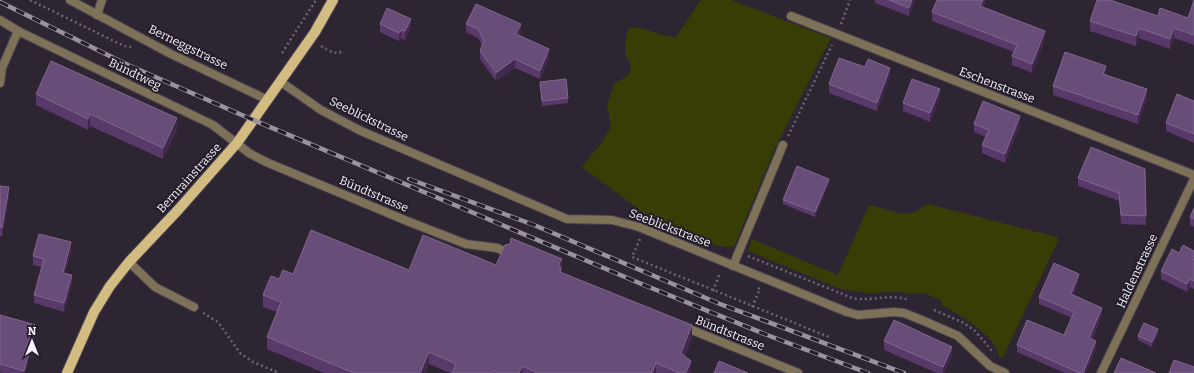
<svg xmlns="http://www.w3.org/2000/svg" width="1194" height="373" viewBox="0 0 1194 373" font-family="Bitter,serif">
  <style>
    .green { fill: #383d05 }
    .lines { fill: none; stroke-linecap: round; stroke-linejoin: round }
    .service-casing { stroke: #4a424f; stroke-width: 10 }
    .minor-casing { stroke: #4a424f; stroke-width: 10 }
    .primary-casing { stroke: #4a424f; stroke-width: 12 }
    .path { stroke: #6d6572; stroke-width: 2.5; stroke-dasharray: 2 3; stroke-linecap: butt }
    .service { stroke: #7d7257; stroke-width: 8 }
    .minor { stroke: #7d7257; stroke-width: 8 }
    .primary { stroke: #d2bc81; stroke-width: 10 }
    .rail-casing { stroke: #9a939e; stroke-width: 4.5 }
    .rail { stroke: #241c29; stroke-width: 3; stroke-dasharray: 9; stroke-linecap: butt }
    .wall { fill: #58396a }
    .shaded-wall { fill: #40294d }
    .building { fill: #694d79; stroke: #7f668e }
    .labels { text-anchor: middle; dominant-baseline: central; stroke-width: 4; stroke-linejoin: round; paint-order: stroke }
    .street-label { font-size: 12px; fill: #f7f1fa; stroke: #241c29 }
  </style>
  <rect width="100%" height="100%" fill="#2e2533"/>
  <g class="green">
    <path d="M 701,0 L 731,0 L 831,38 L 775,148 L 734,247 L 718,246 L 648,216 L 582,167 L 602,142 L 611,127 L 607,105 L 614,84 L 630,74 C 632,63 629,64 626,55 C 624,45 626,37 629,28 C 645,25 660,38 676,37 Z"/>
    <path d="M 928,204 L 1057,237 L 1058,241 L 1003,357 L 999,358 C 999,337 958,314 942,305 L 941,300 L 924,293 L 911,294 L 899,292 L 868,293 L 841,289 L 748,251 L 752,239 L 838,275 L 869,205 C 880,207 902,216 912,213 C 918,211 922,206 928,204 Z"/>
  </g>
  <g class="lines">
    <defs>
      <g id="service">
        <polyline points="129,262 155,287 194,307"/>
        <polyline points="733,266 783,145"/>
      </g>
      <g id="minor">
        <polyline points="70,0 171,54 268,100"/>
        <polyline points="97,15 102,0"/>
        <polyline points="791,16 1194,175"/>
        <polyline points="0,20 18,31"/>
        <polyline points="281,82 321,110 361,131 567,219 612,220 639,227 847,312 858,315 894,312 904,313 924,321 958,336 990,366 1005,373"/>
        <polyline points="0,83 2,68 18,31 213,125 249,153 266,162 407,221 466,244 497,248 506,252"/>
        <polyline points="682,326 798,373"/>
        <polyline points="1101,373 1194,179"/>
      </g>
      <polyline id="primary" points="67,373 94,312 110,286 129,262 178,210 237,143 315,32 333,0"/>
    </defs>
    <use href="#service" class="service-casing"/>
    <use href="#minor" class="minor-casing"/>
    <use href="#primary" class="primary-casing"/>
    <g class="path">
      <polyline points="30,0 124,46 131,47"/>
      <polyline points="841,24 850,0"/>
      <path d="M 321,46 C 329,51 335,55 344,51"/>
      <polyline points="282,53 316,0"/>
      <polyline points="788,136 832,45"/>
      <polyline points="640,239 632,257 829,337"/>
      <path d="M 748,256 L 852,298 C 871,302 890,293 909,300"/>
      <polyline points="713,291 720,273"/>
      <polyline points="752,307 760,289 758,288"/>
      <polyline points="934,310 964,323 975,331 993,352"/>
      <polyline points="203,313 218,322 240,353 253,362 279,373"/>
    </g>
    <use href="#service" class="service"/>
    <use href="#minor" class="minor"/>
    <use href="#primary" class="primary"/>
    <defs>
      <g id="rail">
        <polyline points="0,2 128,65 244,116 644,285 767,335 868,373"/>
        <polyline points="409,179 534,225 720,304 904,373"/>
      </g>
    </defs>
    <use href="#rail" class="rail-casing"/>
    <use href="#rail" class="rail"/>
  </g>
  <g class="wall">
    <polygon points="875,0 915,0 909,16 875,3"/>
    <polygon points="937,0 986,0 983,7 1045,39 1032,73 1012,65 1012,56 1014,52 932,21 932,12"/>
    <polygon points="1194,0 1194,45 1174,38 1170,49 1139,38 1136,46 1090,31 1090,21 1158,16 1188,18"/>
    <polygon points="380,24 411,27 405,40 401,38 399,41 380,32"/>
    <polygon points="466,24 521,32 519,36 549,58 540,79 515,68 496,81 480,59 480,51 482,46 478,38 466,32"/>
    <polygon points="890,76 877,111 829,93 829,84"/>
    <polygon points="540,82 568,98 568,103 542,106"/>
    <polygon points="1053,86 1147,98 1138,124 1053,95"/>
    <polygon points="36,94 177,130 163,159 90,126 88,130 36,105"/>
    <polygon points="940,97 930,122 903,111 903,103"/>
    <polygon points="1194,101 1194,143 1166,131 1166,123"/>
    <polygon points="974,124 1020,125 1005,163 982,153 982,145 986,137 974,132"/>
    <polygon points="1145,169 1146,225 1121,224 1119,201 1078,186 1078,178"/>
    <polygon points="829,183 815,217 783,204 783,200"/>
    <polygon points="0,186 9,196 2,236 0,236"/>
    <polygon points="1194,208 1194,227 1190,225 1190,217"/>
    <polygon points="71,250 65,273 72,284 64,312 34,303 34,295 42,267 33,265 33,256"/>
    <polygon points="1194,251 1194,289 1190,287 1187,292 1161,279 1161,271 1179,253"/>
    <polygon points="496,265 562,271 561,273 692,337 685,356 691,361 691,373 450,373 429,364 425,373 324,373 267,349 267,337 277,312 263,307 263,295 279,279 293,274 409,270"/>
    <polygon points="1079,281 1073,295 1102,315 1092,340 1096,348 1086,373 1065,373 1017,352 1017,345 1064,335 1072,318 1039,304 1039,297"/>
    <polygon points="0,315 36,333 25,373 3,373 0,372"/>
    <polygon points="1158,334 1152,347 1138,340 1138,336"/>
    <polygon points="884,341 952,355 944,373 937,373 884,350"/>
  </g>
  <g class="shaded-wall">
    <polygon points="912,0 915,0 909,16 909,8"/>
    <polygon points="983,0 986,0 980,15 980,6"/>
    <polygon points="411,19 411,27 405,40 405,31"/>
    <polygon points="521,24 521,32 516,43 516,34"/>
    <polygon points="1139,28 1139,38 1136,46 1136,36"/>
    <polygon points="1174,28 1174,38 1170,49 1170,39"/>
    <polygon points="401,30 401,38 399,41 399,33"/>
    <polygon points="1045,31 1045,39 1032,73 1032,64"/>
    <polygon points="549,49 549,58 540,79 540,71"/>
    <polygon points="515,59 515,68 496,81 496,73"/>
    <polygon points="1106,66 1106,75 1103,74"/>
    <polygon points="890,68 890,76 877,111 877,103"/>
    <polygon points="940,89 940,97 930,122 930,113"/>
    <polygon points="1147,89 1147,98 1138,124 1138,115"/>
    <polygon points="90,114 90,126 88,130 88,119"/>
    <polygon points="1020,116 1020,125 1005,163 1005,154"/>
    <polygon points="177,118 177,130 163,159 163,148"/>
    <polygon points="829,179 829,183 815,217 815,212"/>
    <polygon points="9,187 9,196 2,236 2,228"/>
    <polygon points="71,242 71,250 63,281 63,273"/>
    <polygon points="562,259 562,271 561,281 559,264"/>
    <polygon points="1079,274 1079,281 1071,301 1071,294"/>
    <polygon points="72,275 72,284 64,312 64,303"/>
    <polygon points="1190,279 1190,287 1187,292 1187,284"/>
    <polygon points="1102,308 1102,315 1089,345 1089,338"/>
    <polygon points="36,325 36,333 25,373 24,373 24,371"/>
    <polygon points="692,325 692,337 681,365 681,353"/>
    <polygon points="1158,329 1158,334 1152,347 1152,342"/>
    <polygon points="1096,341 1096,348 1086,373 1083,373"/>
    <polygon points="952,347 952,355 944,373 943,373 943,367"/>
    <polygon points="429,352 429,364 425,373 420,373"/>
    <polygon points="691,361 691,373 686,373"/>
    <polygon points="656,363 656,373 652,373"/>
    <polygon points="522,366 522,373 519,373"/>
  </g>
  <g class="building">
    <polygon points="889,0 912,0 909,8"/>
    <polygon points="937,0 983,0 980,6 1045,31 1032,64 1012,56 1017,45 932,12"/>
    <polygon points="1097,0 1110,0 1158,16 1160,8 1188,18 1194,0 1194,35 1174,28 1170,39 1139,28 1136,36 1090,21"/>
    <polygon points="476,4 521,24 516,34 549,49 540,71 515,59 496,73 480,51 484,41 478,29 466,24"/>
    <polygon points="387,8 411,19 405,31 401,30 399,33 380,24"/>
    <polygon points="1065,52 1106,66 1103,74 1147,89 1138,115 1053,86"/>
    <polygon points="839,58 865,67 868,59 890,68 877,103 829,84"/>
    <polygon points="51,61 177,118 163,148 90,114 88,119 36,94"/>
    <polygon points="566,79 568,98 542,101 540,82"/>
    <polygon points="912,79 940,89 930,113 903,103"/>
    <polygon points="1177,94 1194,101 1194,134 1166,123"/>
    <polygon points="983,101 1020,116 1005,154 982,145 989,130 974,124"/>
    <polygon points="1091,147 1145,169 1146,216 1121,215 1119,193 1078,178"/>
    <polygon points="797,166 829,179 815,212 783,200"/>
    <polygon points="0,186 9,187 2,228 0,227"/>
    <polygon points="1194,208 1194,219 1190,217"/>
    <polygon points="311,230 409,270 423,235 496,265 505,245 510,244 511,238 562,259 559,264 561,269 560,272 692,325 681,353 691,361 686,373 679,373 656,363 652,373 539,373 522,366 519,373 499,373 494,371 493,373 452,373 456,364 429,352 420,373 354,373 267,337 281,302 263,295 271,276 279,279 283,270 293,274"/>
    <polygon points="39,234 71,242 63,273 72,275 64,303 34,295 44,259 33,256"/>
    <polygon points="1183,245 1194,251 1194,255 1192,259 1194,260 1194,281 1190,279 1187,284 1161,271 1172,249 1179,253"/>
    <polygon points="1054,263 1079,274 1071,294 1102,308 1089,338 1096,341 1083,373 1080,373 1017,345 1027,320 1064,335 1074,312 1039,297"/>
    <polygon points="0,315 36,325 24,371 0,364"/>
    <polygon points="894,320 952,347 943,367 884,341"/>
    <polygon points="1144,323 1158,329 1152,342 1138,336"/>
    <polygon points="1121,358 1156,373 1114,373"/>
    <polygon points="1174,360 1194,367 1194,373 1169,373"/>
    <polygon points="719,361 748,373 714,373"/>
  </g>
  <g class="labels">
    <g class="street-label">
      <text transform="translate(188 47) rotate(26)">Berneggstrasse</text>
      <text transform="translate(135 74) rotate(26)">Bündtweg</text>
      <text transform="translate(997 85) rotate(21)">Eschenstrasse</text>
      <text transform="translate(369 119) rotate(26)">Seeblickstrasse</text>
      <text transform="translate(189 178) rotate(-48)">Bernrainstrasse</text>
      <text transform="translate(374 194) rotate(23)">Bündtstrasse</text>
      <text transform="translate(670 228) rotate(21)">Seeblickstrasse</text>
      <text transform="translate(1137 271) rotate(-65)">Haldenstrasse</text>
      <text transform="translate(730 333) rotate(22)">Bündtstrasse</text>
    </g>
  </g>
  <g transform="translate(32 341)" stroke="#241c29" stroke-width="3" paint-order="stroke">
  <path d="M0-3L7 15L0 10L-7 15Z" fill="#f7f1fa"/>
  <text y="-6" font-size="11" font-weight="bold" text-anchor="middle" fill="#f7f1fa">N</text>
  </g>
</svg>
